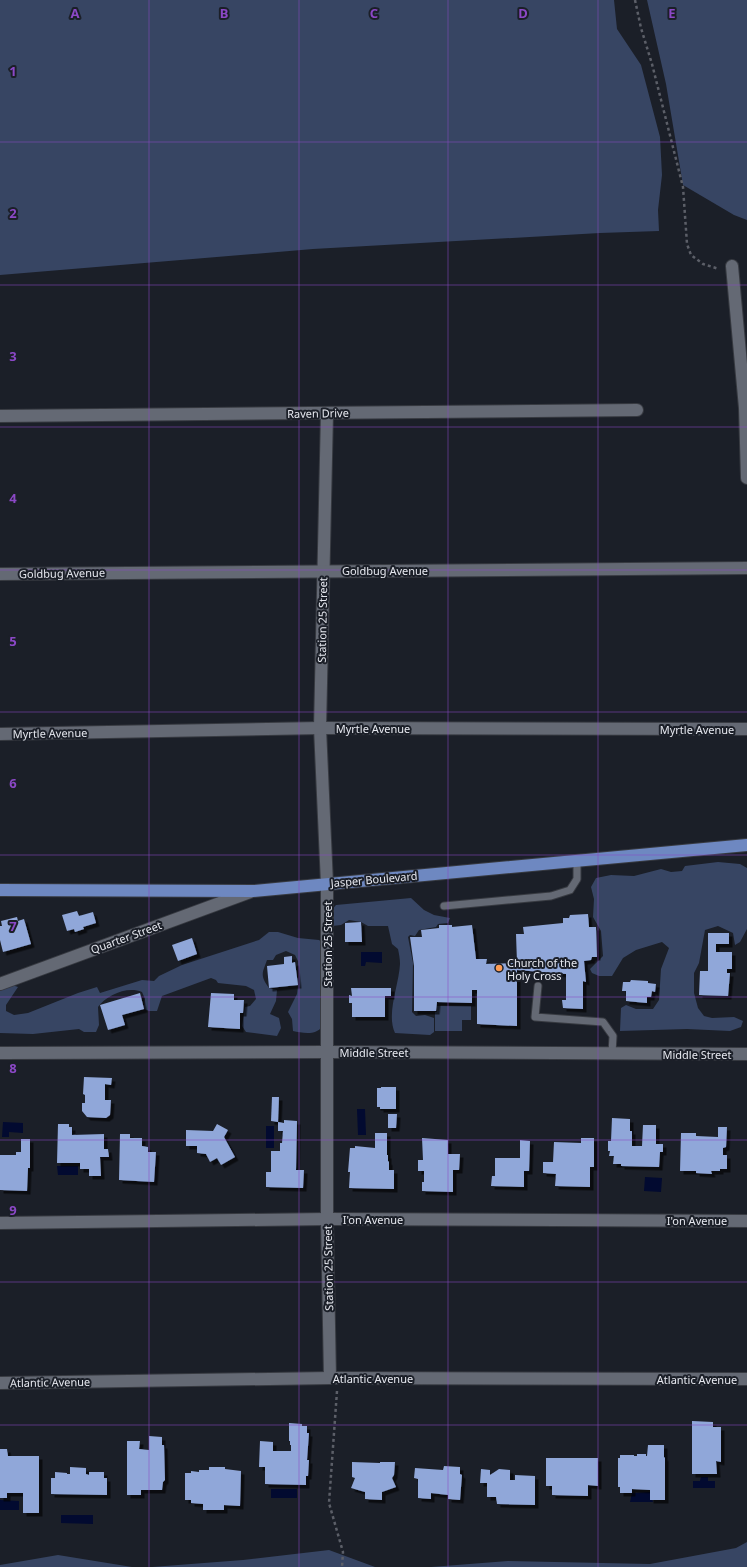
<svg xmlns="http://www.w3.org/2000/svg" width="747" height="1567" viewBox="0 0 747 1567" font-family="'Noto Sans',sans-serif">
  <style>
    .green { fill: #374563 }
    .water { fill: #020a30 }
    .building { fill: #90a7d9; filter: url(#shadow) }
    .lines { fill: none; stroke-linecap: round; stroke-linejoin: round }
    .lane-casing { stroke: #373a41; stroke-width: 9 }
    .street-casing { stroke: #373a41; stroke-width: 14 }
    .secondary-casing { stroke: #373a41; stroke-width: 14 }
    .primary-casing { stroke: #373a41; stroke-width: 14 }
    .path { stroke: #5c5f68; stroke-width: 2.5; stroke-dasharray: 3 3; stroke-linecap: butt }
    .lane { stroke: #646974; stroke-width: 7 }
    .street { stroke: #646974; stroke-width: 12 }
    .secondary { stroke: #646974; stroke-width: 12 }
    .primary { stroke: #6e88c1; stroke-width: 12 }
    .grid { fill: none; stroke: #8b48c6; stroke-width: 1; stroke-opacity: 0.55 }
    .poi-dot { fill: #fd9c55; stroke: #1b1f28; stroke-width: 1.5 }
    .labels { text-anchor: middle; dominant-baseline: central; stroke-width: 4; stroke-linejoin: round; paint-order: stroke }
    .street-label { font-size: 11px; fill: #e6e8ef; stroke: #1b1f28 }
    .poi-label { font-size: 11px; fill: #e6e8ef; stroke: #1b1f28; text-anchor: start }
    .grid-label { font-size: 13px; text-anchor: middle; font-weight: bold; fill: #8b48c6; stroke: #1b1f28; stroke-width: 4; stroke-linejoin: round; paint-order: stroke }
  </style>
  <defs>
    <filter id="shadow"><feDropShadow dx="3.5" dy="3.5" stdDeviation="0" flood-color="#0009"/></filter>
  </defs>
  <rect width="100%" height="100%" fill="#1b1f28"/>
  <g class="green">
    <polygon points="0,0 614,0 617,29 641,65 660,137 662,175 658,210 659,231 600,233 313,249 0,275"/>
    <polygon points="647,0 747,0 747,220 734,215 683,185 666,84"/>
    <polygon points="718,862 740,864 747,868 747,929 740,942 735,945 733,933 718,926 705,930 699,963 694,973 694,993 698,1008 704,1016 712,1018 734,1017 743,1021 741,1027 730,1031 687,1029 620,1031 621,1008 626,1005 636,1009 653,1009 659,1000 661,969 669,948 662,942 636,950 623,958 612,976 599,976 592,973 590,969 603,956 601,931 593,917 594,899 591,887 596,878 611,875 634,876 661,869 671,872 682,871 685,866"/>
    <path d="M 411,898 L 424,910 L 434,915 L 450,918 L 448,923 L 438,924 L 436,927 L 419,930 L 415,936 L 410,935 L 408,937 L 413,963 L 412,1012 L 416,1016 L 425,1015 L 434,1018 L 434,1032 L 430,1035 L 395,1033 C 386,1014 399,985 400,964 C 400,959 399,954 398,949 L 392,944 L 388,926 L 368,926 L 361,922 L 349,920 L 341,925 L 332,926 L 330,912 L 336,905 Z"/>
    <path d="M 269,932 L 278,932 L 298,938 L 319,940 L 324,944 L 322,1026 C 317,1036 302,1033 293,1031 L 292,1019 L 288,1012 L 297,994 L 299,976 L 298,961 L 295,955 L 286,951 L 276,955 L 273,960 L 267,960 C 262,974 260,975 269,988 L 277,990 L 276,1001 L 270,1014 L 279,1018 L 281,1028 L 277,1036 L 246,1032 L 242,1026 L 245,1007 L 250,1006 L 256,999 L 254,990 L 246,986 L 218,983 L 216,980 L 211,978 L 162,996 L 157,1011 L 149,1011 L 144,1009 L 145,999 L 142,992 C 127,986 107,995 98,1007 L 99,1025 L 96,1032 L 84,1032 L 79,1029 L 33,1034 L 0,1033 L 0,991 L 12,985 L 18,987 L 6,1005 L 6,1011 L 14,1015 L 28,1013 L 78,993 L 97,987 L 100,993 L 142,980 L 154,981 L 159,976 L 182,965 L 259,940 Z"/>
    <polygon points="437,1006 471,1006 471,1020 462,1020 462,1031 435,1031 435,1012 437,1012"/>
    <polygon points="747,1542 747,1567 431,1567 508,1561 650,1564 736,1548"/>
    <polygon points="329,1550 375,1567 152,1567 243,1560"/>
    <polygon points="58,1555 132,1567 0,1567 0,1565"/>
  </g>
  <g class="water">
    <polygon points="361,952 382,952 382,963 366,962 365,966 361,966"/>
    <polygon points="357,1109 365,1109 366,1135 358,1135"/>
    <polygon points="3,1122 23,1123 23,1133 9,1132 9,1137 2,1137"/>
    <rect x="266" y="1126" width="8" height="22"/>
    <polygon points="57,1166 78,1166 78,1175 58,1175"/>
    <polygon points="645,1177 662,1178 661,1192 644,1191"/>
    <polygon points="701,1477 708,1477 708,1481 715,1481 715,1488 693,1488 693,1481 700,1481"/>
    <rect x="271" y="1489" width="26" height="9"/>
    <polygon points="650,1492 653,1502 630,1502 632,1493"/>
    <polygon points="0,1500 19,1501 19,1510 0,1510"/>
    <polygon points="61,1515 93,1515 93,1524 61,1523"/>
  </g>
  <g class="building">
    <polygon points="77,911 79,916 93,912 96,923 83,927 84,929 75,932 74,929 67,931 62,915"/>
    <polygon points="588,914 589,927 596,927 597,957 592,957 591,960 584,961 586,982 583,981 583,1009 563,1008 562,1000 566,1000 566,974 517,970 517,1026 477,1024 477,990 472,990 472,1003 437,1002 436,1011 414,1011 414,966 410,937 422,937 421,930 439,928 439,925 452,925 452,927 472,925 476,959 487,959 486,964 517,963 516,934 524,934 523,927 563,923 563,918 569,918 570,915"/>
    <polygon points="17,917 18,921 24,919 31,944 3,952 0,940 0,926 2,926 1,921"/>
    <polygon points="361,922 362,942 345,942 345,923"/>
    <polygon points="708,933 729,933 729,944 716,944 716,952 732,952 732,969 727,969 727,973 730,973 728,996 699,995 700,971 708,971"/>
    <polygon points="192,938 197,954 178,961 172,945"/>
    <polygon points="292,956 292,963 295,962 298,985 269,988 267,966 284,964 284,957"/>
    <polygon points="631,980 648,981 648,983 656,984 655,992 652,991 651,997 647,997 647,1003 626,1001 626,991 622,991 623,982 630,982"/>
    <polygon points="351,988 391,988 391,996 385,996 385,1017 352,1017 352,1003 349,1003 349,995 352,996"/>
    <polygon points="140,993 144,1009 122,1015 125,1025 108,1030 100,1005"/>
    <polygon points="211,993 234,994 234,1000 244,1000 243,1013 240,1013 240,1029 208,1027"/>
    <polygon points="84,1077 112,1078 111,1085 105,1084 105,1100 111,1100 110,1115 106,1118 87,1117 82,1111 82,1103 85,1103 85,1095 83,1094"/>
    <polygon points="381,1087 396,1087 396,1109 380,1109 380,1107 377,1107 377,1088 381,1088"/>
    <polygon points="272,1097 279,1097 278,1122 271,1121"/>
    <polygon points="388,1114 397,1114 396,1128 388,1128"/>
    <polygon points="612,1118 630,1119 630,1131 632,1131 632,1146 642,1146 643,1125 656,1125 656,1144 663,1144 663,1152 660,1152 659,1167 621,1166 621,1164 613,1164 614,1156 609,1156 610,1151 608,1151 608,1141 611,1141"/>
    <polygon points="284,1120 297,1121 296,1170 304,1170 303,1188 266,1187 266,1172 271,1172 271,1151 280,1151 280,1143 282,1143 283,1131 278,1131 278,1122 284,1123"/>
    <polygon points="58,1124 69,1124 69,1127 72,1127 72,1135 104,1134 104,1149 108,1149 109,1157 100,1157 101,1176 89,1176 89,1169 80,1169 80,1163 57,1163"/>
    <polygon points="217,1124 228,1130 224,1137 235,1157 221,1165 217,1158 210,1162 206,1154 197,1153 197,1146 186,1146 186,1130 213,1131"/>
    <polygon points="718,1127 727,1127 726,1147 723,1148 723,1155 727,1155 727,1169 720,1169 720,1171 711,1171 712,1174 696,1173 696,1171 680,1171 681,1133 696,1133 696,1136 718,1137"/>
    <polygon points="375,1133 387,1133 387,1155 388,1155 388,1161 389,1162 389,1170 394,1170 394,1189 349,1188 350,1172 348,1172 350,1148 355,1148 355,1146 375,1148"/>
    <polygon points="120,1134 130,1134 130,1138 142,1138 142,1146 148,1147 148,1152 156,1152 154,1182 119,1180"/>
    <polygon points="422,1138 448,1140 448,1154 460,1154 459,1170 453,1170 453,1192 422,1191 422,1182 424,1182 424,1171 418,1171 418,1160 423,1160"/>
    <polygon points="581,1138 594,1138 594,1167 590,1167 590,1187 555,1186 556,1174 543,1173 543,1162 553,1162 554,1142 581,1143"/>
    <polygon points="21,1139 30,1139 30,1168 28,1168 27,1191 0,1190 0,1155 16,1155 16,1152 21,1152"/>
    <polygon points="520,1140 530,1141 529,1171 524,1171 524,1187 491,1186 492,1176 495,1176 495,1158 520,1158"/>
    <polygon points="692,1421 713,1422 713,1427 721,1427 721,1462 716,1461 717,1474 692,1474"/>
    <polygon points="289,1423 302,1424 302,1426 307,1426 307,1433 309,1433 307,1460 309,1460 308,1476 306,1476 306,1485 265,1484 265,1467 259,1467 260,1441 273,1442 273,1451 291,1451 291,1445 290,1445 290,1441 289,1441"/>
    <polygon points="149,1436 162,1437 162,1445 164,1445 165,1480 163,1482 162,1490 141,1490 141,1495 127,1495 127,1441 140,1441 139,1449 149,1450"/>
    <polygon points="648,1445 664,1445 664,1457 665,1458 665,1500 650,1500 650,1490 632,1489 632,1493 620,1493 620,1487 618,1487 618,1458 620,1458 620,1455 634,1455 634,1456 637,1456 637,1454 646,1454 646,1456 647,1456"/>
    <polygon points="0,1449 7,1449 8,1456 39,1456 39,1513 23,1513 23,1493 7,1493 7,1498 0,1498"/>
    <polygon points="546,1458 598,1458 598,1486 588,1485 588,1496 552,1495 552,1486 546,1486"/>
    <polygon points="352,1462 380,1463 380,1462 395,1462 394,1475 392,1478 396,1487 382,1492 382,1500 365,1499 365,1492 351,1488 355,1478 352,1477"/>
    <polygon points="444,1466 460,1467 460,1474 462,1475 460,1500 448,1499 448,1495 431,1493 431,1499 418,1498 418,1479 414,1478 415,1468 443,1470"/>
    <polygon points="70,1467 86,1468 86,1474 89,1475 89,1472 104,1472 104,1478 107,1478 107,1495 51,1494 51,1478 55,1478 55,1472 67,1473 67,1474 70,1474"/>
    <polygon points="209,1467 225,1467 225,1469 241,1471 240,1506 224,1505 224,1510 203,1510 203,1504 191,1503 191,1500 185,1500 185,1473 191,1473 191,1471 199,1472 199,1470 209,1470"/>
    <polygon points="481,1469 490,1470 490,1475 499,1469 510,1470 510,1480 515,1480 515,1475 535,1476 535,1505 497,1504 496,1497 487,1497 487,1483 480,1483"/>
  </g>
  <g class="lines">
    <defs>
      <g id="lane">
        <polyline points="444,906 551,896 570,890 577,879 577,861"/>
        <polyline points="538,986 535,1017 603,1022 613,1036 612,1053"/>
      </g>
      <g id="street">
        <polyline points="732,266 745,408 747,478"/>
        <polyline points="327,413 320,728 327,884 327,1219 330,1378"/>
        <polyline points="0,416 637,410"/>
        <polyline points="0,574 747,568"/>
        <polyline points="0,734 320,728 747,729"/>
        <polyline points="0,984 250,892"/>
        <polyline points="0,1223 327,1219 747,1221"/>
        <polyline points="0,1383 330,1378 747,1379"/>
      </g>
      <polyline id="secondary" points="0,1053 326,1052 747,1054"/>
      <polyline id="primary" points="0,890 253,891 747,845"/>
    </defs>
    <use href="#lane" class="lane-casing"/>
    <use href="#street" class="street-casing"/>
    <use href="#secondary" class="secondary-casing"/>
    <use href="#primary" class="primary-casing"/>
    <g class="path">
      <polyline points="635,0 641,28 652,64 683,187 687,244 691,255 703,264 719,269"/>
      <polyline points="337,1391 329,1503 343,1552 342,1567"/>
    </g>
    <use href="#lane" class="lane"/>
    <use href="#street" class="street"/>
    <use href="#secondary" class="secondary"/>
    <use href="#primary" class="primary"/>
  </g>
  <path class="grid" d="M 149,0 L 149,1567M 299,0 L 299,1567M 448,0 L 448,1567M 598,0 L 598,1567M 0,142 L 747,142M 0,285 L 747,285M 0,427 L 747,427M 0,570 L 747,570M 0,712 L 747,712M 0,855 L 747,855M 0,997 L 747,997M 0,1140 L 747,1140M 0,1282 L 747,1282M 0,1425 L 747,1425"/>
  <circle class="poi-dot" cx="499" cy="968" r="4"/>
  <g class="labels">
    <g class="street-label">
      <text transform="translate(318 413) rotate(-1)">Raven Drive</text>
      <text x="385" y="570">Goldbug Avenue</text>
      <text transform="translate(62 573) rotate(-1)">Goldbug Avenue</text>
      <text transform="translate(322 620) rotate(-89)">Station 25 Street</text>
      <text x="373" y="728">Myrtle Avenue</text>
      <text x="697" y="729">Myrtle Avenue</text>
      <text transform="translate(50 733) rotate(-1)">Myrtle Avenue</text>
      <text transform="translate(374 879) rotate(-5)">Jasper Boulevard</text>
      <text transform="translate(126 937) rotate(-20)">Quarter Street</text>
      <text transform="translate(327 944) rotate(-90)">Station 25 Street</text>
      <text x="374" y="1052">Middle Street</text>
      <text x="697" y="1054">Middle Street</text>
      <text x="373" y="1219">I'on Avenue</text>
      <text x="697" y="1220">I'on Avenue</text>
      <text transform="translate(328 1268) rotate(-91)">Station 25 Street</text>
      <text x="373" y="1378">Atlantic Avenue</text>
      <text x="697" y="1379">Atlantic Avenue</text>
      <text transform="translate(50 1382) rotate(-1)">Atlantic Avenue</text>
    </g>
    <g class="poi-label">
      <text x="507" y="962">Church of the<tspan x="507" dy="13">Holy Cross</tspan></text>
    </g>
  </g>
  <g class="grid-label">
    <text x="75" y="18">A</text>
    <text x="224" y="18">B</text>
    <text x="374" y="18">C</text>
    <text x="523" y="18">D</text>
    <text x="672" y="18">E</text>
    <text x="13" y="76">1</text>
    <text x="13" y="218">2</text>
    <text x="13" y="361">3</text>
    <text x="13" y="503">4</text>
    <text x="13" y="646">5</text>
    <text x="13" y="788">6</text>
    <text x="13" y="931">7</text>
    <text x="13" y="1073">8</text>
    <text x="13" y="1215">9</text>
  </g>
</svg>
